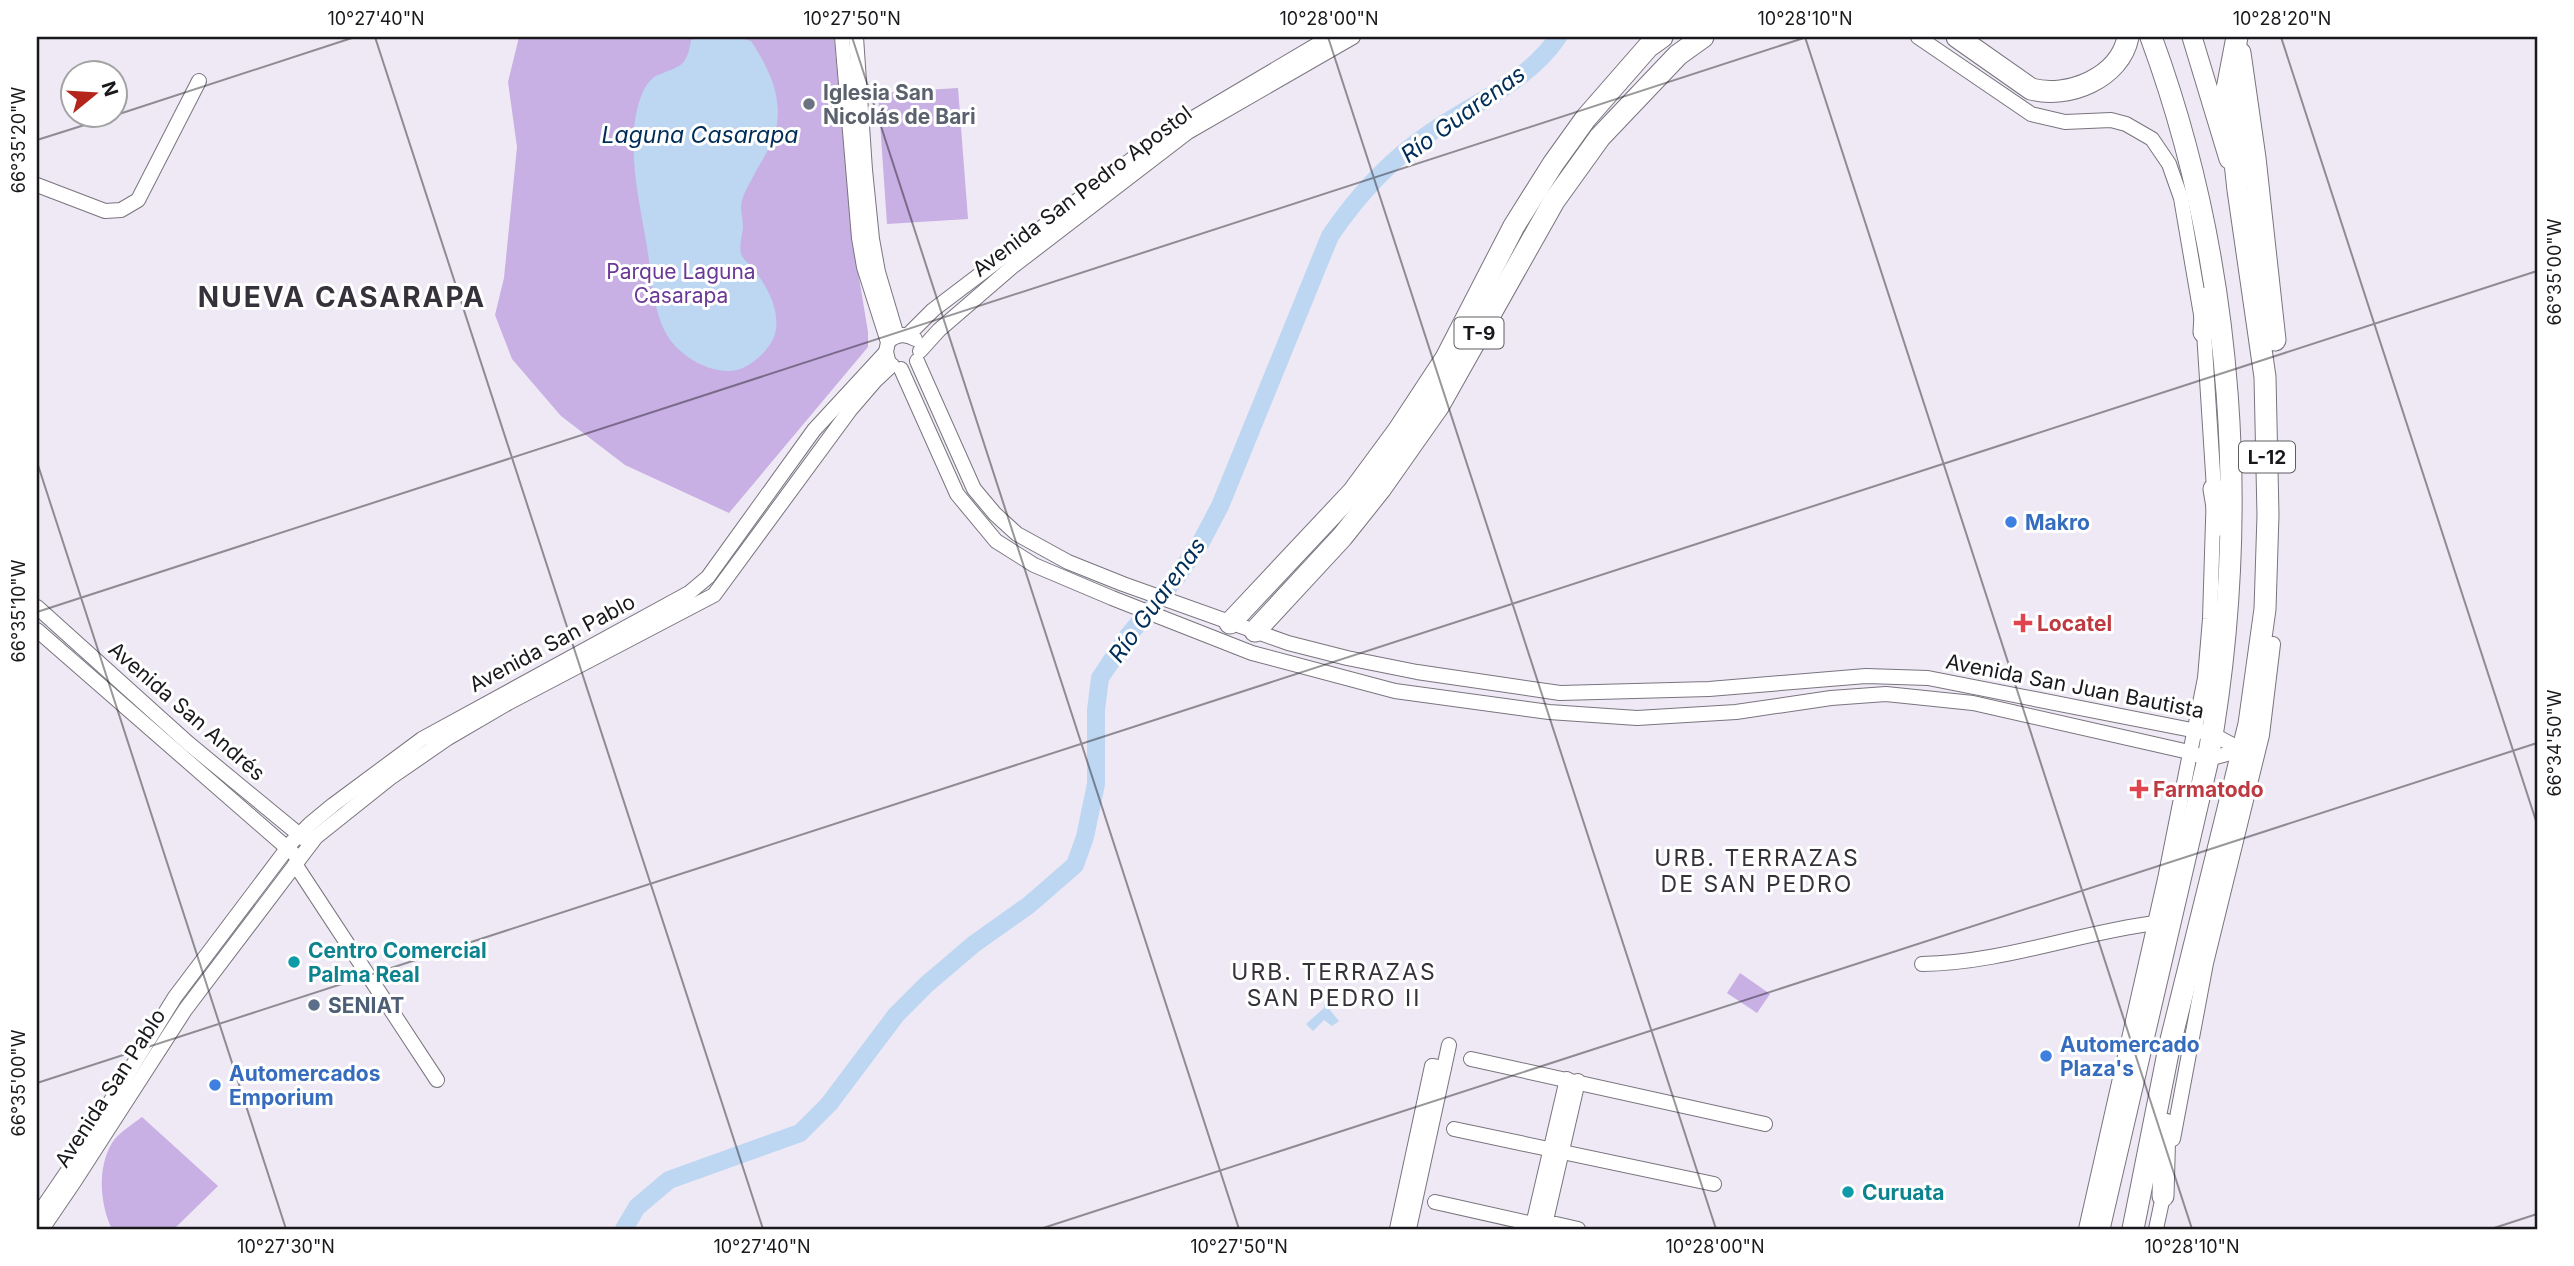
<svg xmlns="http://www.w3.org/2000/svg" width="2574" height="1266" viewBox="0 0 2574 1266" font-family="Inter,sans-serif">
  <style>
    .green { fill: #c8afe4 }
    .water { fill: #bdd6f2 }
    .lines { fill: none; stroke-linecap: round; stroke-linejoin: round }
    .river { stroke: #bdd6f2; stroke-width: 18 }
    .minor-casing { stroke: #79747e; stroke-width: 16 }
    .major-casing { stroke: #79747e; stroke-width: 21 }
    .highway-casing { stroke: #79747e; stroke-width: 23 }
    .minor { stroke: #fff; stroke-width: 14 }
    .major { stroke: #fff; stroke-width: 19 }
    .highway { stroke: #fff; stroke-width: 21 }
    .ticks { fill: none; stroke: #1a181c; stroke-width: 2; stroke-opacity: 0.45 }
    .worship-dot { fill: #6b7280; stroke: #fff; stroke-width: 2.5 }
    .shop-dot { fill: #3f7fe0; stroke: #fff; stroke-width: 2.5 }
    .health-dot { fill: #e0444e; stroke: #fff; stroke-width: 2.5 }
    .culture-dot { fill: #0f9aa8; stroke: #fff; stroke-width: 2.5 }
    .service-dot { fill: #5c6f8a; stroke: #fff; stroke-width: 2.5 }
    .labels { text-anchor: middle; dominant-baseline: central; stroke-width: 6; stroke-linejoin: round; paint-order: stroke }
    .shield { fill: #fff; stroke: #5f5d60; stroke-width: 2 }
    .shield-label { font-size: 19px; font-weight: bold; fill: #1a181c }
    .worship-label { font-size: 21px; font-weight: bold; fill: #5b616d; stroke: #fff; text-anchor: start }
    .street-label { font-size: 21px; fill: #1a181c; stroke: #fff }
    .park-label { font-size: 21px; fill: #6a3895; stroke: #fff }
    .shop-label { font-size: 21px; font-weight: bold; fill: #366cbe; stroke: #fff; text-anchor: start }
    .health-label { font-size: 21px; font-weight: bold; fill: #be3a42; stroke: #fff; text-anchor: start }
    .culture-label { font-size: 21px; font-weight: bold; fill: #0d838f; stroke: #fff; text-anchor: start }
    .service-label { font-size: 21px; font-weight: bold; fill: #4e5e75; stroke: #fff; text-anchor: start }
    .water-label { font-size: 23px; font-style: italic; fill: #002d58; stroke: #fff }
    .neighbourhood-label { font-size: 23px; letter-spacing: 2px; fill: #36323b; stroke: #fff }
    .district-label { font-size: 28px; font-weight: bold; letter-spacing: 2px; fill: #36323b; stroke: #fff }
    .neatline { fill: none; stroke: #1a181c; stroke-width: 2.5 }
    .ticks-label { font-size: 18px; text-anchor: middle; fill: #1a181c }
  </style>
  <rect width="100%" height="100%" fill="#eee9f4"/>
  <g class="green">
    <polygon points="519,37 834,37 851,229 868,332 868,347 729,513 625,465 561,416 512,359 495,315 504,278 517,147 508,82"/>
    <polygon points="958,88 968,219 887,224 878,93"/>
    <polygon points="1740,973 1770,994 1757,1013 1727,993"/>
    <path d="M 142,1117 L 218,1186 L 174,1229 L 112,1229 C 100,1204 97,1168 112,1143 C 118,1133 133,1124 142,1117 Z"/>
  </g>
  <g class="water">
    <path d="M 702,37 L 737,37 L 751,41 C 771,71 786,104 773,140 C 768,151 761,162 755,173 C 751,182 741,196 741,207 C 741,214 743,221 743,228 C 742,236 739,246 741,254 C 743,259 747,262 751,266 C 765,283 779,306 776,329 C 774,345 758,361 743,368 C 718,379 680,358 667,335 C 652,309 652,276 647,247 C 641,210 631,169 634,131 C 635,114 641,82 658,75 C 680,66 687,67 691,40 Z"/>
    <polygon points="1324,1004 1328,1004 1329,1009 1339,1021 1332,1026 1324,1020 1313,1031 1306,1024 1324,1008"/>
  </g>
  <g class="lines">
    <path class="river" d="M 624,1229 L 637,1207 L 669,1180 L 800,1133 L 829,1104 L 896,1015 L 927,984 L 974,944 L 1029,905 L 1075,865 L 1085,837 L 1096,784 L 1096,710 L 1100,678 L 1128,636 L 1176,578 L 1201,542 L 1220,506 L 1330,236 C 1357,196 1390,160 1430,133 C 1473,103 1528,82 1558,37"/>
    <defs>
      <g id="minor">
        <polyline points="842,37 859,238 864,267 888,342 886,352 888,360"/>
        <polyline points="856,37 865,170 872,239 878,272 897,336"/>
        <polyline points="1918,37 2031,114 2065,122 2111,120 2126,124 2152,139 2169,164 2181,198 2204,332 2214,489 2210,619 2205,678 2165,879 2086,1229"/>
        <polyline points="37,185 105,211 121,210 138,200 199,81"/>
        <polyline points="908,335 933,310 1161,137 1330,37"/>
        <path d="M 888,342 C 896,334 905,333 915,339"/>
        <polyline points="920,351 939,330 1012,267 1188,132 1353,37"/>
        <polyline points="917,361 974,489 995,514 1017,534 1068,562 1123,584 1288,643 1347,658 1417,672 1560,693 1709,689 1866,676 1928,678 2212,734 2242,750"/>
        <polyline points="901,369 957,494 996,541 1034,565 1112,598 1252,653 1395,691 1549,712 1637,718 1736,712 1831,698 1886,694 1973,703 2189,752 2208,759 2242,750"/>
        <polyline points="37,607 188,743 307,841"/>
        <polyline points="37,630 294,854"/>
        <polyline points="295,864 437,1080"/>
        <path d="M 1922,964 C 2002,963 2077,933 2155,923"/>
        <polyline points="1471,1059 1765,1124"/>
        <polyline points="1454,1129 1714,1184"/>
        <polyline points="2173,1139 2206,963 2262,735 2273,644"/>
        <polyline points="1435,1202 1533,1224 1556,1224 1578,1229"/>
        <polyline points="37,1216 67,1172 175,997 292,842 310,824 333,805 422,739 689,593 708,577 814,430 886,352"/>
        <polyline points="42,1229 76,1179 185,1010 316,837 390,778 448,738 508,703 714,595 850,410 875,381 892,365"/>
        <polyline points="1397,1229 1432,1066 1444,1068"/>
        <polyline points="1409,1229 1449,1045"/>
        <polyline points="1532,1229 1567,1079"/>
        <polyline points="1544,1229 1578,1081"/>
        <polyline points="2156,1229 2165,1187"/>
      </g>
      <polyline id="major" points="2192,37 2229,159"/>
      <g id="highway">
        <path d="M 1957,37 L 2031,89 C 2068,99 2120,78 2128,37"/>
        <polyline points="2240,53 2255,158 2275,340"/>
        <polyline points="2204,332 2206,298"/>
        <polyline points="2214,489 2220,525"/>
        <polyline points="1230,623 1353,492 1398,431 1446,358 1514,226 1553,164 1586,118 1648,47 1662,37"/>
        <polyline points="1255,631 1342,537 1381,488 1438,407 1554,201 1600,137 1678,55 1703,37"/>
        <polyline points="2163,1196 2165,1124"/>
        <path d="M 2099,1229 L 2208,759 C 2251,520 2235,265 2151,37"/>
        <polyline points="2133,1229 2169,1048 2249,724 2265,609 2268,515 2265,377 2238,190 2227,89 2237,37"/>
      </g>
    </defs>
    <use href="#minor" class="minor-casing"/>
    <use href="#major" class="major-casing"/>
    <use href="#highway" class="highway-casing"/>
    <use href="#minor" class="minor"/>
    <use href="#major" class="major"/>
    <use href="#highway" class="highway"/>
  </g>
  <path class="ticks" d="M 375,37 L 763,1229M 852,37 L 1239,1229M 1328,37 L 1716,1229M 1805,37 L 2192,1229M 2281,37 L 2537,824M 116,115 L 355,37M 37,140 L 113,116M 37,462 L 286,1229M 37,612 L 1807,37M 37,1083 L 2537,271M 1040,1229 L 2537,743M 2491,1229 L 2537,1214"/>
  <circle class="worship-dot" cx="809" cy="104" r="7"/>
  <g class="shop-dot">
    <circle cx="2011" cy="522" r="7"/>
    <circle cx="2046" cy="1056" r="7"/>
    <circle cx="215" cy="1085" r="7"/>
  </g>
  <g class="health-dot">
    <path d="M2019.5 612.5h7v7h7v7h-7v7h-7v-7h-7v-7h7z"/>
    <path d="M2135.5 778.5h7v7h7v7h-7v7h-7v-7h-7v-7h7z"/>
  </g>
  <g class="culture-dot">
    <circle cx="294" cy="962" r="7"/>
    <circle cx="1848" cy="1192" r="7"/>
  </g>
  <circle class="service-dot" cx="314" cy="1005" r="7"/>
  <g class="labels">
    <g class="shield">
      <rect x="1454.5" y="317.5" width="49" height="31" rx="5"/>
      <rect x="2239" y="441.5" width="56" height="31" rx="5"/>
    </g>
    <g class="shield-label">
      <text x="1479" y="333">T-9</text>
      <text x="2267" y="457">L-12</text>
    </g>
    <g class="worship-label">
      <text x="823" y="92">Iglesia San<tspan x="823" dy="24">Nicolás de Bari</tspan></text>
    </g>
    <g class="street-label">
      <text transform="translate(1082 191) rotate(-37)">Avenida San Pedro Apostol</text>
      <text transform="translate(552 643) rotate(-28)">Avenida San Pablo</text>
      <text transform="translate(2075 686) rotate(11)">Avenida San Juan Bautista</text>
      <text transform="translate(187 711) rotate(41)">Avenida San Andrés</text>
      <text transform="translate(110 1088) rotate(-57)">Avenida San Pablo</text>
    </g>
    <g class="park-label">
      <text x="681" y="271">Parque Laguna<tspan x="681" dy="24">Casarapa</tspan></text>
    </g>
    <g class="shop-label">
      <text x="2025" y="522">Makro</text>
      <text x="2060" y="1044">Automercado<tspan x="2060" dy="24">Plaza's</tspan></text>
      <text x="229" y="1073">Automercados<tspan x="229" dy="24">Emporium</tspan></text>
    </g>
    <g class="health-label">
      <text x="2037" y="623">Locatel</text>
      <text x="2153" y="789">Farmatodo</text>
    </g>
    <g class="culture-label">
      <text x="308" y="950">Centro Comercial<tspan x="308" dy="24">Palma Real</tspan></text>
      <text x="1862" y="1192">Curuata</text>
    </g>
    <g class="service-label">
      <text x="328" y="1005">SENIAT</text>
    </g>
    <g class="water-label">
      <text transform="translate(1463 114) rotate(-36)">Río Guarenas</text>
      <text x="700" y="135">Laguna Casarapa</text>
      <text transform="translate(1157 600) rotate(-54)">Río Guarenas</text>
    </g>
    <g class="neighbourhood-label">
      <text x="1757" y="858">URB. TERRAZAS<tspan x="1757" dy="26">DE SAN PEDRO</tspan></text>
      <text x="1334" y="972">URB. TERRAZAS<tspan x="1334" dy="26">SAN PEDRO II</tspan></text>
    </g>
    <g class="district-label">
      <text x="342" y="297">NUEVA CASARAPA</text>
    </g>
  </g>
  <rect width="2574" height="1266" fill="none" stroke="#ffffff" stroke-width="77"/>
  <g transform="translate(94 94) rotate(72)"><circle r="33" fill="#ffffff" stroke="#a3a3a4" stroke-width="2"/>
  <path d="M0-5L12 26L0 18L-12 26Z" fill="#b4261b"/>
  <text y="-10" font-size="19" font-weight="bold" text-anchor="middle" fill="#1a181c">N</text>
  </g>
  <rect x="38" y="38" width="2498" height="1190" class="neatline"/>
  <g class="ticks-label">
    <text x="376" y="25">10°27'40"N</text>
    <text x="852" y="25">10°27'50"N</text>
    <text x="1329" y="25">10°28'00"N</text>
    <text x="1805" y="25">10°28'10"N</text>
    <text x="2282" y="25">10°28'20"N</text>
    <text transform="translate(19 140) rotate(-90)" y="6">66°35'20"W</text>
    <text transform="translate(2555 272) rotate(-90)" y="6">66°35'00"W</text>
    <text transform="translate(19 611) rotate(-90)" y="6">66°35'10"W</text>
    <text transform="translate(2555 743) rotate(-90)" y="6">66°34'50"W</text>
    <text transform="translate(19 1083) rotate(-90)" y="6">66°35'00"W</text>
    <text x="286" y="1253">10°27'30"N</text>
    <text x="762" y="1253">10°27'40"N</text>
    <text x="1239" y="1253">10°27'50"N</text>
    <text x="1715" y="1253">10°28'00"N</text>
    <text x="2192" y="1253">10°28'10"N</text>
  </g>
</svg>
